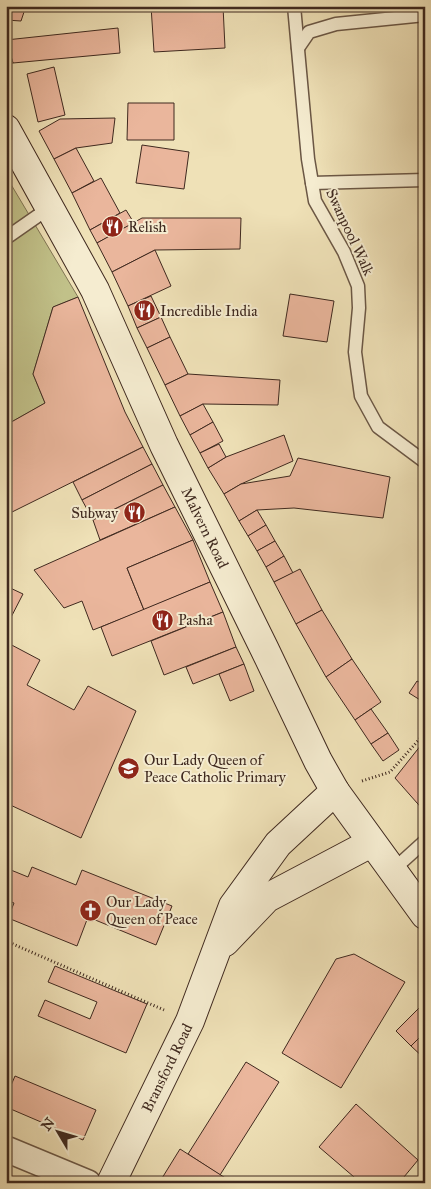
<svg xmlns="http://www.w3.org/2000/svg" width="431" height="1189" viewBox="0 0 431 1189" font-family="'IM FELL Great Primer',serif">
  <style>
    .green { fill: #c1c189; stroke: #807554 }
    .building { fill: #eab69c; stroke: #3f291f }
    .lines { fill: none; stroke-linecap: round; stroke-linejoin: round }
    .lane-casing { stroke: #6b5745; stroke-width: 15 }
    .street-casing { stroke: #6b5745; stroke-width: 28 }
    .secondary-casing { stroke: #3f291f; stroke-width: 30 }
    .path { stroke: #3f291f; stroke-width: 3; stroke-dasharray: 1 2.5; stroke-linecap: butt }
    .lane { stroke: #f5ecd0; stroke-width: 12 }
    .street { stroke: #f5ecd0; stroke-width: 25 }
    .secondary { stroke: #f5ecd0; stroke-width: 28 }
    .labels { text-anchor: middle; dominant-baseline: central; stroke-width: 4; stroke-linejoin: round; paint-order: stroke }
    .poi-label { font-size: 15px; fill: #3f291f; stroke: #f5ecd0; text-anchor: start }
    .street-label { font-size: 15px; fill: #3f291f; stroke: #f5ecd0 }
  </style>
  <rect width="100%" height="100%" fill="#efe1b7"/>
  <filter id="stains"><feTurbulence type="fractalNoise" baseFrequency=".004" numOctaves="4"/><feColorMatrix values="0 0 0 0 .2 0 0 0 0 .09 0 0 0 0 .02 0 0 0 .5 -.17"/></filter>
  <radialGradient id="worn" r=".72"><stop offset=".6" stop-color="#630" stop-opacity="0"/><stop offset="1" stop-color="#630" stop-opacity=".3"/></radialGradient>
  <polygon class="green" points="6,176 78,297 53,307 33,374 45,403 6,425"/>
  <g class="building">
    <polygon points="6,6 26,6 21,21 6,20"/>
    <polygon points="151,6 223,6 225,48 154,52"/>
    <polygon points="118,28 120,53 13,63 6,40"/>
    <polygon points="6,40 13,63 6,65"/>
    <polygon points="54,67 65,115 38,122 27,74"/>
    <polygon points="128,103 174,103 174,140 127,140"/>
    <polygon points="115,118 112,143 76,148 54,159 39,131 60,119"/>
    <polygon points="142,145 189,152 184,189 136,183"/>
    <polygon points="76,148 94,181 72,193 54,159"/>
    <polygon points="101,178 120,213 90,230 72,193"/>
    <polygon points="126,210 134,223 97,243 90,230"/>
    <polygon points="142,218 241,218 240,249 155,250 112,272 97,243"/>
    <polygon points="155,250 171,286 128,306 112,272"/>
    <polygon points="290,294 334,301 327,342 283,336"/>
    <polygon points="151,296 161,317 137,328 128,306"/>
    <polygon points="78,297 125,412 143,447 6,515 6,425 45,403 33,374 53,307"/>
    <polygon points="161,317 170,337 147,348 137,328"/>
    <polygon points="170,337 188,374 165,385 147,348"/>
    <polygon points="188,374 280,380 278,405 203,404 180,416 165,385"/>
    <polygon points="203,404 213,422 190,435 180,416"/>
    <polygon points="213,422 223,441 200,453 190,435"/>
    <polygon points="284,435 293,461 241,484 224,494 208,468 226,457"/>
    <polygon points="219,444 226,457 208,468 200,453"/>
    <polygon points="143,447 152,464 82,500 73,482"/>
    <polygon points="298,458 390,477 383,518 294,508 257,510 239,521 224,494 241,484 290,476"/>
    <polygon points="152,464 163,485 93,520 82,500"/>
    <polygon points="163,485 175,507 100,540 93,520"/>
    <polygon points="175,507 193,540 127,568 144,610 93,630 82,601 64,608 34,570"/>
    <polygon points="257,510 266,525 248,536 239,521"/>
    <polygon points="266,525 275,541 257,551 248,536"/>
    <polygon points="193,540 210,582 144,610 127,568"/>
    <polygon points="275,541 284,556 266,567 257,551"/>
    <polygon points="284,556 293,573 274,582 266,567"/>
    <polygon points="300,569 322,610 296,624 274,582"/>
    <polygon points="210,582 223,612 112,656 101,627"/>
    <polygon points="6,586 23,594 6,627"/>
    <polygon points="322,610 352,659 326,677 296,624"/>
    <polygon points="223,612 236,647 164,675 151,641"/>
    <polygon points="6,642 40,660 27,685 74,710 88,686 136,711 81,838 6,803"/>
    <polygon points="236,647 244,664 193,684 186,667"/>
    <polygon points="352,659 381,702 355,720 326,677"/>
    <polygon points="244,664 254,691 230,701 219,674"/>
    <polygon points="417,681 423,684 425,681 425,703 409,693"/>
    <polygon points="371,709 388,733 371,744 355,720"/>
    <polygon points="388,733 399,750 383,761 371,744"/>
    <polygon points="425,740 425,812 395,778"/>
    <polygon points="32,867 76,885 82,870 172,906 156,945 88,917 77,946 8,918 14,903 6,900 6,868 28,877"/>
    <polygon points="354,954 405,982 341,1088 282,1053 336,959"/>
    <polygon points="55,966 147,1004 126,1053 38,1016 45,1000 90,1019 97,1002 48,982"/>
    <polygon points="425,1002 425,1032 411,1046 396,1031"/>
    <polygon points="425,1032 425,1059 411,1046"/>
    <polygon points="246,1062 279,1082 220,1175 188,1154"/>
    <polygon points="15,1076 96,1110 83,1140 6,1107 6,1097"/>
    <polygon points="356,1104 418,1160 399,1183 361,1183 319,1147"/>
    <polygon points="180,1149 227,1179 224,1183 159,1183"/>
  </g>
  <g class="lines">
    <defs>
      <g id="lane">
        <polyline points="294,6 308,159 315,201 344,252 358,286 359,308 355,352 361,396 378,427 425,462"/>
        <polyline points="298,48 309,32 336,24 425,15"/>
        <polyline points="312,183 425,180"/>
        <polyline points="6,238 49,208"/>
        <polyline points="393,870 425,841"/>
      </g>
      <polyline id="street" points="6,1149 88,1183"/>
      <g id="secondary">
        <path id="s1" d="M 6,129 L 95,290 L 164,445 L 264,648 L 318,761 L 335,791 L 425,915"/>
        <polyline points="225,942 267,898 371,843"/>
        <path id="s2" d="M 111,1183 L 190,1021 L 233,906 L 278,844 L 335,791"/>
      </g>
    </defs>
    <use href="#lane" class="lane-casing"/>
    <use href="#street" class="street-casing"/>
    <use href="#secondary" class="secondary-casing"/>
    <g class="path">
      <polyline points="362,781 390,772 425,733"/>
      <polyline points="6,941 164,1010"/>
    </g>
    <use href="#lane" class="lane"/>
    <use href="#street" class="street"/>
    <use href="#secondary" class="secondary"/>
  </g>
  <defs>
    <symbol id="restaurant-disc" viewBox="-11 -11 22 22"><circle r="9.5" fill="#8f2418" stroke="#f5ecd0"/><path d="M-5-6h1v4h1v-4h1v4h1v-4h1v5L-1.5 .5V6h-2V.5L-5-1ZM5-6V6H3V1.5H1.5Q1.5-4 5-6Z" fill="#fff"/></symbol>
    <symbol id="school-disc" viewBox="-11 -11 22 22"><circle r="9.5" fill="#8f2418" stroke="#f5ecd0"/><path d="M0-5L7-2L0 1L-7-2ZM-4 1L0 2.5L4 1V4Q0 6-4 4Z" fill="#fff"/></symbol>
    <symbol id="church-disc" viewBox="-11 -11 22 22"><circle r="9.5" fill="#8f2418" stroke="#f5ecd0"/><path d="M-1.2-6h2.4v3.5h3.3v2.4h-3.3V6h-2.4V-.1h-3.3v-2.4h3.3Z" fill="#fff"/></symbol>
  </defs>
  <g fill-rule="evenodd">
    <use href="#restaurant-disc" x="100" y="214" width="25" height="25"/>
    <use href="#restaurant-disc" x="132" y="298" width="25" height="25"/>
    <use href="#restaurant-disc" x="122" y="500" width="25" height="25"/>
    <use href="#restaurant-disc" x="150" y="608" width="25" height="25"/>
    <use href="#school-disc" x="116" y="756" width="25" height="25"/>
    <use href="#church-disc" x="78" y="898" width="25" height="25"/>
  </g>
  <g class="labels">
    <g class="poi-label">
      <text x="128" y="227">Relish</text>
      <text x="160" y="311">Incredible India</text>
      <text x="118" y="513" text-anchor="end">Subway</text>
      <text x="178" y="620">Pasha</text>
      <text x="144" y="760">Our Lady Queen of<tspan x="144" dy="17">Peace Catholic Primary</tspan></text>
      <text x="106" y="902">Our Lady<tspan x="106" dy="17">Queen of Peace</tspan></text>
    </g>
    <g class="street-label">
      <text transform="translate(350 232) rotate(65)">Swanpool Walk</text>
      <text stroke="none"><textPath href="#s1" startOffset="446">Malvern Road</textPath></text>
      <text stroke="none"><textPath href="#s2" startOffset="128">Bransford Road</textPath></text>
    </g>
  </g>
  <rect width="431" height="1189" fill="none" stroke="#efe1b7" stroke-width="25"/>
  <rect x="8" y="8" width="416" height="1174" fill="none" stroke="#3f291f" stroke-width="2.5"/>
  <rect x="12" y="12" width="406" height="1164" fill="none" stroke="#3f291f"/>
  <g transform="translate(58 1132) rotate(308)" stroke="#f5ecd0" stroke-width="4" paint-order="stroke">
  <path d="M0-4L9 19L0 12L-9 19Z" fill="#3f291f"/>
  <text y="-8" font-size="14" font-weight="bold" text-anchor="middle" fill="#3f291f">N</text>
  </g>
  <rect width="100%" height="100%" filter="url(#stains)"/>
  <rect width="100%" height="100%" fill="url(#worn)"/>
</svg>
